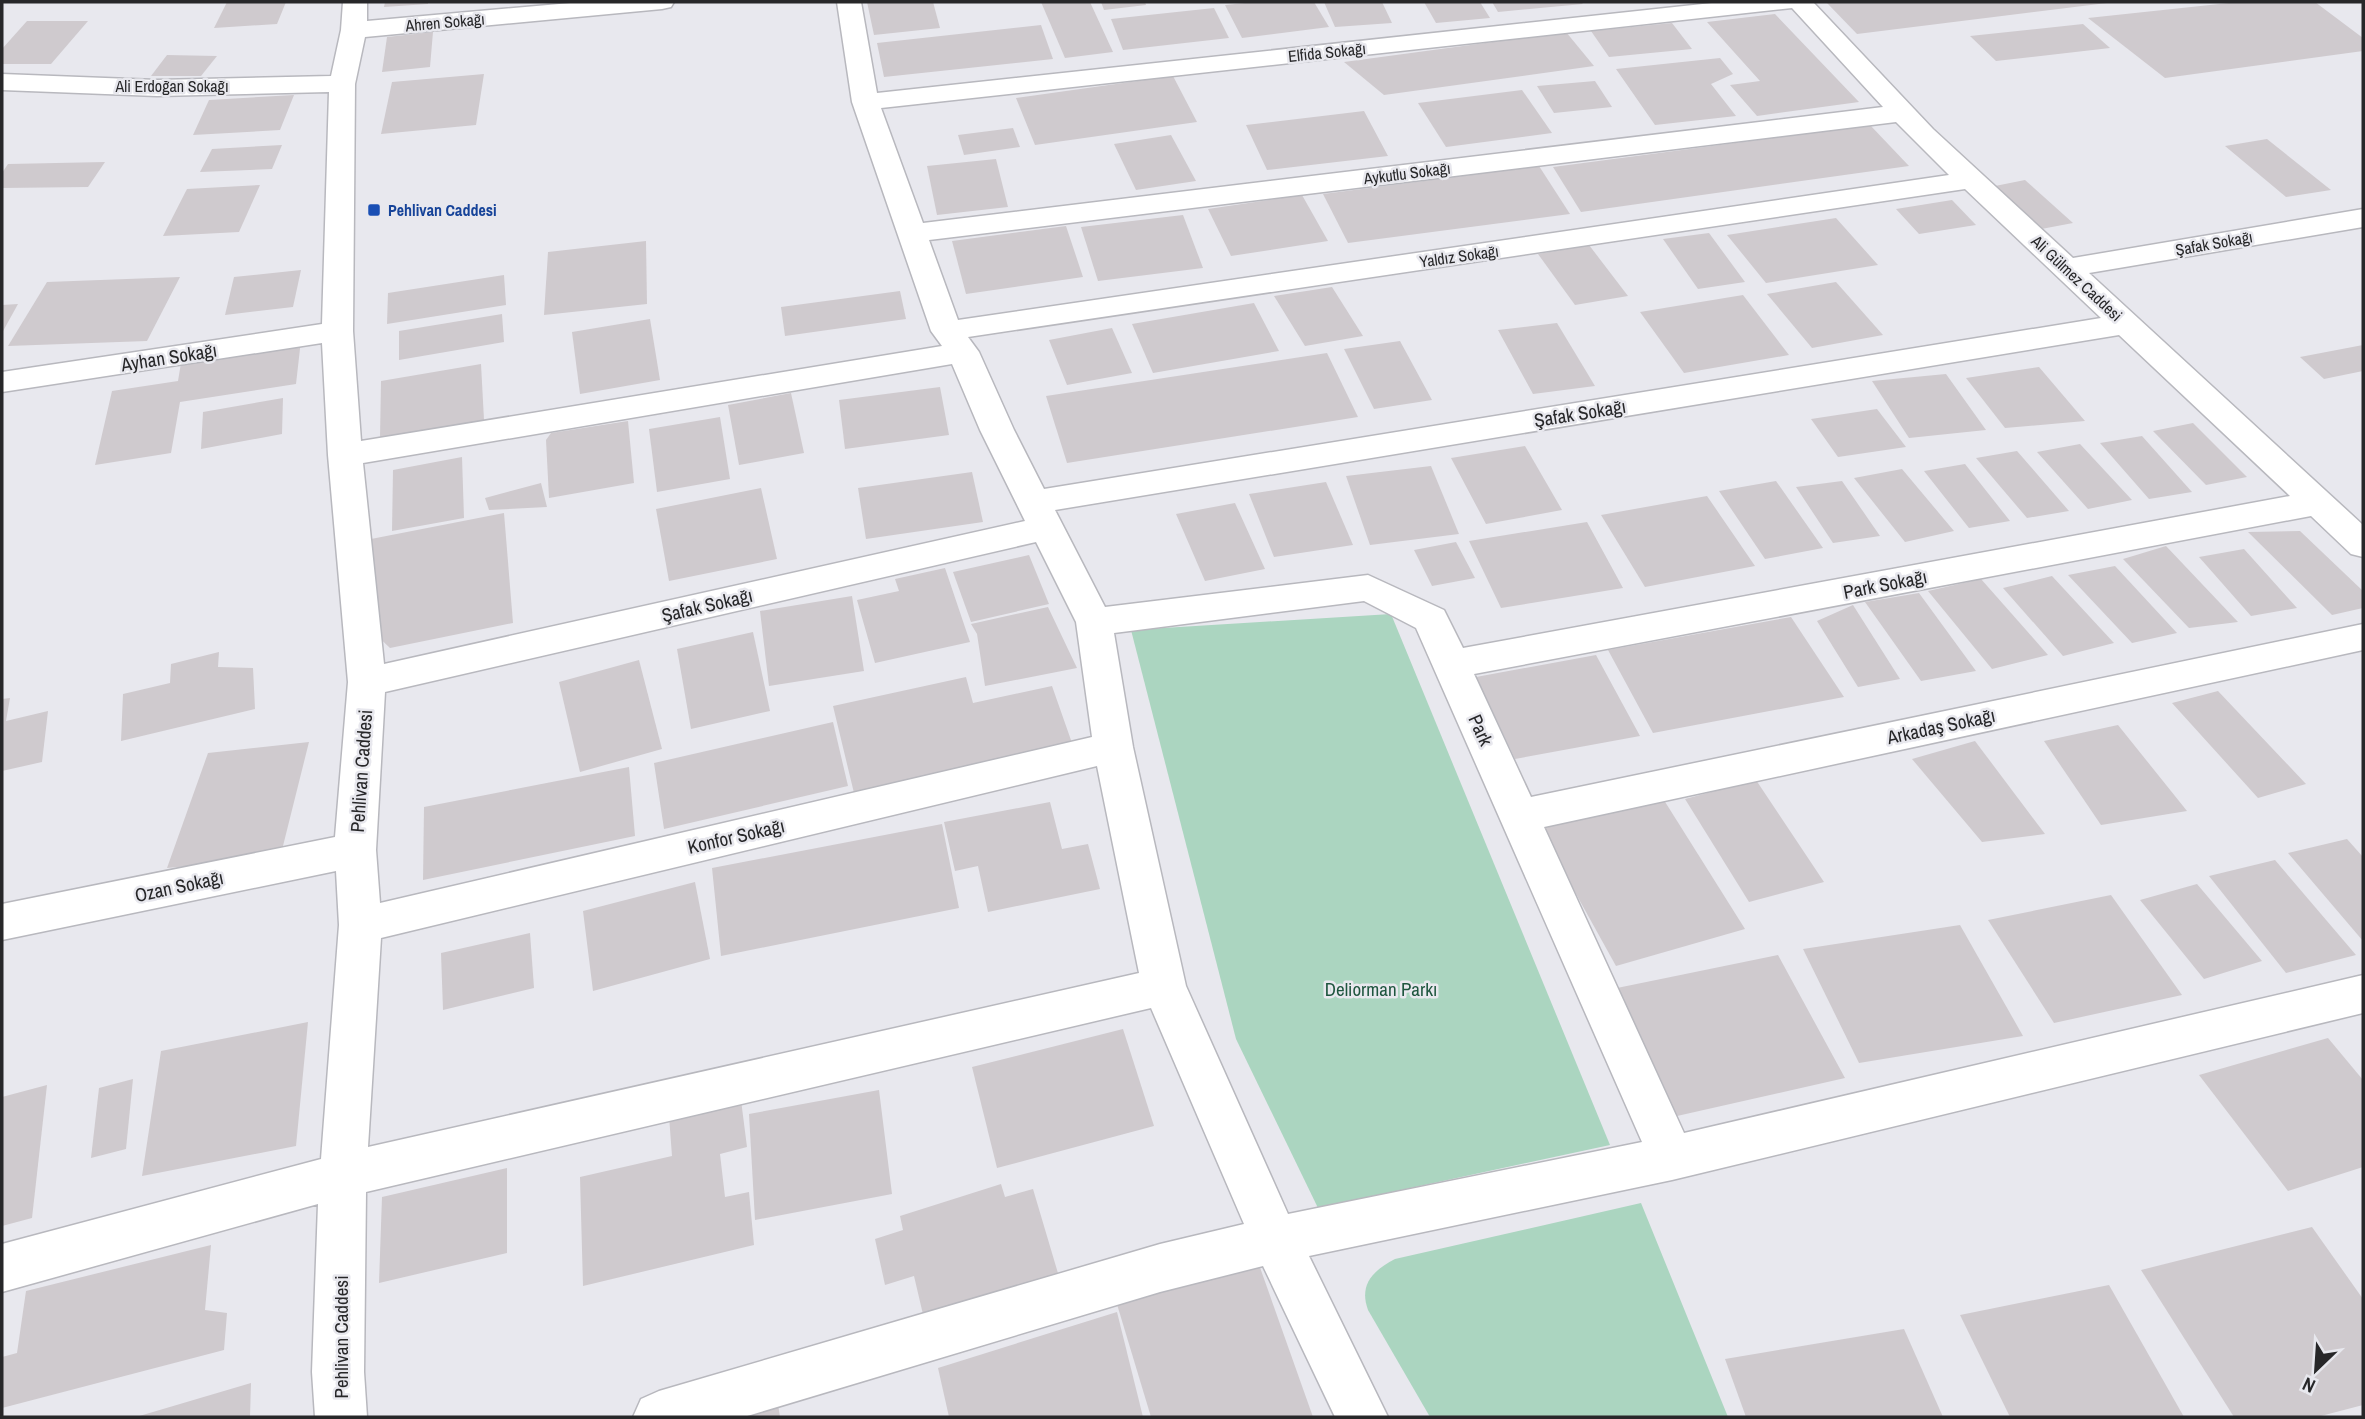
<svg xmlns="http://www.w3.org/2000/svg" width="2365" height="1419" viewBox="0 0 2365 1419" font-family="'Archivo Narrow',sans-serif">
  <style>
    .green { fill: #abd5c0 }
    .building { fill: #cfcace }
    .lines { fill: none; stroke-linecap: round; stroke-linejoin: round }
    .minor-casing { stroke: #b8b8be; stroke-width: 3 }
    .minor { fill: #fff; fill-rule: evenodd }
    .transit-dot { fill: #1a4fb4; stroke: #e8e8ee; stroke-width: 2.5 }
    .labels { text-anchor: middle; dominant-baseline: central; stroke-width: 5; stroke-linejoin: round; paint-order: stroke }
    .far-street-label { font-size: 16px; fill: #272729; stroke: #e8e8ee }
    .far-transit-label { font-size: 16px; font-weight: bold; fill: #164399; stroke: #e8e8ee; text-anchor: start }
    .street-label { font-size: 19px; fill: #272729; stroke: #e8e8ee }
    .park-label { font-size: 19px; fill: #1f563f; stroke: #e8e8ee }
  </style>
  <rect width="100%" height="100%" fill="#e8e8ee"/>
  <g class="green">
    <polygon points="1391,614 1610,1145 1318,1208 1236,1039 1131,630"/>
    <path d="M 1641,1203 L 1728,1417 L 1430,1417 L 1368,1310 C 1359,1285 1372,1271 1395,1259 Z"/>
  </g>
  <g class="building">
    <polygon points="227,2 286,2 277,24 214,28"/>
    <polygon points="385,2 428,2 428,4 384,7"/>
    <polygon points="867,2 933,2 940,28 874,35"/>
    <polygon points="1041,2 1090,2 1113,52 1065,58"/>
    <polygon points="1101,2 1145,2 1146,5 1104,10"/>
    <polygon points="1255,2 1314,2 1329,27 1242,38 1225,5"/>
    <polygon points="1324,2 1382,2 1392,23 1335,27"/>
    <polygon points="1424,2 1480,2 1490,18 1436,23"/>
    <polygon points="1492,2 1581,2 1583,4 1498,12"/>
    <polygon points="1826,2 2107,2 2107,3 1857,34"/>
    <polygon points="2238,2 2315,2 2363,38 2363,51 2165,78 2088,18"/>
    <polygon points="1214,8 1229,38 1123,50 1111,19"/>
    <polygon points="1775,14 1859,102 1757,116 1730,85 1760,81 1707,22"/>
    <polygon points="27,21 88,21 51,64 2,64 2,49"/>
    <polygon points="1672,23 1692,49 1609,57 1591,31"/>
    <polygon points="2083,24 2110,48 1996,61 1970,36"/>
    <polygon points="1041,25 1053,59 884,77 877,43"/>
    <polygon points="433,32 430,67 382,72 387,37"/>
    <polygon points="1566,32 1594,66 1384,95 1344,62"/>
    <polygon points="167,55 217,56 201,76 151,76"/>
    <polygon points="1720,58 1733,74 1711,84 1736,116 1655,125 1616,69"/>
    <polygon points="484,74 476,125 381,134 392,82"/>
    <polygon points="1173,76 1197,122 1035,145 1016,98"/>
    <polygon points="1595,81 1612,107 1554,113 1537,86"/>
    <polygon points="1522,90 1552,133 1446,147 1418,103"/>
    <polygon points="294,95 280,130 193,135 209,100"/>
    <polygon points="1364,111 1388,156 1267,170 1246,125"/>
    <polygon points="1870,125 1909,166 1581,212 1553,167"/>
    <polygon points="1013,128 1020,147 964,155 958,135"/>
    <polygon points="1171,135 1196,181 1136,190 1114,144"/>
    <polygon points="2267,139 2331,190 2286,197 2225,146"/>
    <polygon points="282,145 272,169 200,172 212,149"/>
    <polygon points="996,159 1008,207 937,215 927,166"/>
    <polygon points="105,162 88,187 2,188 2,173 8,164"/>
    <polygon points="1539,166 1570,214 1348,243 1323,194"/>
    <polygon points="2025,180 2073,223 2036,230 1980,189"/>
    <polygon points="260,185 239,232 163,236 187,189"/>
    <polygon points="1302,195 1328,241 1231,256 1208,209"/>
    <polygon points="1952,200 1976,225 1919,234 1896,209"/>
    <polygon points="1183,215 1203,268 1098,281 1081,227"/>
    <polygon points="1836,218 1878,265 1766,283 1727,235"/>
    <polygon points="1066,226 1083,277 966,294 952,241"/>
    <polygon points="1709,233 1745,282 1698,289 1663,239"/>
    <polygon points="646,241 647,304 544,315 548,252"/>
    <polygon points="1589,245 1628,296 1575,305 1538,254"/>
    <polygon points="301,270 293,307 225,315 234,277"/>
    <polygon points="504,275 506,305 387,324 388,293"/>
    <polygon points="180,277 147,341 8,346 47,282"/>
    <polygon points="1836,282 1883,335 1812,348 1767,294"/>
    <polygon points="1332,287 1363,336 1305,346 1274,296"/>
    <polygon points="900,291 906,319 785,336 781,307"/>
    <polygon points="1743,295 1789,355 1684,373 1640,312"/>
    <polygon points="1254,303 1279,351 1153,373 1132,324"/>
    <polygon points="18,304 2,333 2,305"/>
    <polygon points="502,314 504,342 399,360 399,331"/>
    <polygon points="650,319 660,380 580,394 572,332"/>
    <polygon points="1557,323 1595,386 1533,394 1498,330"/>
    <polygon points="1112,328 1132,373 1067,385 1049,340"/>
    <polygon points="301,340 296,384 180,402 171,453 95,465 112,391 178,381 182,357"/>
    <polygon points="1400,341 1432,400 1374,409 1344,349"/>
    <polygon points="2363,345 2363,371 2324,379 2300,357"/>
    <polygon points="1327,353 1358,417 1067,463 1046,396"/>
    <polygon points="481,364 484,420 380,438 381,381"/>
    <polygon points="2039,367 2085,421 2005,428 1966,378"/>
    <polygon points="1946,374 1986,430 1909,438 1872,381"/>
    <polygon points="940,387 949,435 845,449 839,400"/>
    <polygon points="791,393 804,453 739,465 728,405"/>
    <polygon points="283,398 282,434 201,449 203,412"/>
    <polygon points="1877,409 1906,447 1838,457 1811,419"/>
    <polygon points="720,417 730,479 657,492 649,429"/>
    <polygon points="628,421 634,483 549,498 546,440 551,433"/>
    <polygon points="2193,423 2247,477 2206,485 2153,431"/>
    <polygon points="2142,436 2192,492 2149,499 2100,443"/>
    <polygon points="2080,444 2132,500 2088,509 2037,452"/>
    <polygon points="1525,446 1562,510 1486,524 1451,458"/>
    <polygon points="2017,451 2069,511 2027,518 1976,458"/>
    <polygon points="462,457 464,518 392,531 393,470"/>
    <polygon points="1965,464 2010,521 1969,528 1924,471"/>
    <polygon points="1431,466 1459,534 1370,545 1346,476"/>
    <polygon points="1902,469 1954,531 1905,542 1854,478"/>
    <polygon points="972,472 983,522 866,539 858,488"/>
    <polygon points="1776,481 1823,548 1765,559 1719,491"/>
    <polygon points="1842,481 1880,536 1833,543 1796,487"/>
    <polygon points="1326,482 1353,545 1274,557 1249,494"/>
    <polygon points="541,483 547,507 489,510 485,498"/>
    <polygon points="761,488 777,559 669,581 656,509"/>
    <polygon points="1707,496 1755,566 1645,587 1601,515"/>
    <polygon points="1235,503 1265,569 1205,581 1176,514"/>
    <polygon points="504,513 513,623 390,648 371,630 371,539"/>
    <polygon points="1587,522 1623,588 1501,608 1469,541"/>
    <polygon points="2300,531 2363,591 2363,608 2332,615 2248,532"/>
    <polygon points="1456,542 1475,578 1432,586 1414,550"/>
    <polygon points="2166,546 2238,622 2189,628 2123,559"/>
    <polygon points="2244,549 2297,608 2251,616 2199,557"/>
    <polygon points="1029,555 1049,604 971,622 953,572"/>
    <polygon points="2115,566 2177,633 2132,643 2068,575"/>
    <polygon points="945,568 970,642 875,663 857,600 899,591 895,579"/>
    <polygon points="2052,576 2114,643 2063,656 2003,588"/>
    <polygon points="1981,579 2048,655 1992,669 1928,591"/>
    <polygon points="1919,593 1976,671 1921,681 1865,602"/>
    <polygon points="852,596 864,671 769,686 760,611"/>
    <polygon points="1853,605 1900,679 1858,687 1817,621"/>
    <polygon points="1048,607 1077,668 985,686 977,634 971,624"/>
    <polygon points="1791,617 1844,697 1653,733 1608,650"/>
    <polygon points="753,632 770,711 691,729 677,649"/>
    <polygon points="219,652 218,667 253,668 255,709 121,741 123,694 170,683 171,664"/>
    <polygon points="1596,655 1640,736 1515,759 1476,677"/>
    <polygon points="639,660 662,749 580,772 559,682"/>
    <polygon points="966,677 973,703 1052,686 1072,743 854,793 833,706"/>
    <polygon points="2218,691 2306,784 2258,798 2172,703"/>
    <polygon points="10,698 6,721 48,711 42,762 2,771 2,699"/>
    <polygon points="833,722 848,786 664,829 654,763"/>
    <polygon points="2118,725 2187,811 2101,825 2044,741"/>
    <polygon points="1975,741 2045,834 1982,842 1912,759"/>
    <polygon points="309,742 280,858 167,868 208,753"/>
    <polygon points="629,767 635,836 423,880 424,807"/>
    <polygon points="1756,780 1824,882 1749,902 1685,799"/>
    <polygon points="1662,797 1745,929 1616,966 1540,829"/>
    <polygon points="1050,802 1062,849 1088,844 1100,889 988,912 978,866 955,871 944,822"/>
    <polygon points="942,824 959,908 721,956 712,868"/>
    <polygon points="2347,839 2363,857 2363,941 2288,853"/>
    <polygon points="2275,860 2356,955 2286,973 2209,876"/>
    <polygon points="695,882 710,959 593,991 583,911"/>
    <polygon points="2197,884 2262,961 2204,979 2140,900"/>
    <polygon points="2111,895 2182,995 2054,1023 1988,920"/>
    <polygon points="1960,925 2023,1036 1859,1063 1803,949"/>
    <polygon points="530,933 534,988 443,1010 441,953"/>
    <polygon points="1778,955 1845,1078 1677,1116 1617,988"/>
    <polygon points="308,1022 296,1146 142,1176 161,1051"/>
    <polygon points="1123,1029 1154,1126 997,1168 972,1067"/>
    <polygon points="2328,1038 2363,1080 2363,1167 2288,1191 2199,1075"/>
    <polygon points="133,1079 126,1149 91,1158 99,1088"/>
    <polygon points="47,1085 32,1218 2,1226 2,1097"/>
    <polygon points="879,1090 892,1194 755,1220 749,1114"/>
    <polygon points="741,1100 747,1147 720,1154 725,1197 749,1192 754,1245 583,1286 580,1177 672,1156 669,1116"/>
    <polygon points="507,1168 507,1253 379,1283 382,1197"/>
    <polygon points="1001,1184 1005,1197 1033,1189 1060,1280 925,1323 914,1276 885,1285 875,1239 903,1230 900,1216"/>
    <polygon points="2312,1227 2363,1299 2363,1405 2317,1417 2234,1417 2141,1270"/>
    <polygon points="211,1245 205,1310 227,1313 224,1350 2,1408 2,1357 17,1353 26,1291"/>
    <polygon points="1257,1259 1313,1417 1151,1417 1116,1301"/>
    <polygon points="2109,1285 2184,1417 2010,1417 1960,1315"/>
    <polygon points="1117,1312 1143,1417 949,1417 938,1368"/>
    <polygon points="1904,1329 1943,1417 1746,1417 1725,1359"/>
    <polygon points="251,1383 250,1417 136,1417"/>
    <polygon points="777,1398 780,1417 712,1417"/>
  </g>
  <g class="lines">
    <defs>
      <path id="minor" d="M 343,2 L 367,2 L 367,21 L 582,2 L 674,2 L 671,7 L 662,9 L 365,37 L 355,84 L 353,331 L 361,441 L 942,346 L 931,331 L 852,102 L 837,2 L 861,2 L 877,93 L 1721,2 L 1813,2 L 1933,129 L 2073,258 L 2363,209 L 2363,227 L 2089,273 L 2363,525 L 2363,557 L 2351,554 L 2311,516 L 1474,674 L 1531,797 L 2363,624 L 2363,650 L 1544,827 L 1684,1133 L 2363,975 L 2363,1013 L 1672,1180 L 1309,1256 L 1388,1417 L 1335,1417 L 1263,1266 L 1160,1292 L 744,1417 L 633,1417 L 641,1399 L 659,1391 L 1160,1244 L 1244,1224 L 1151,1008 L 366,1192 L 364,1372 L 367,1417 L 315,1417 L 312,1372 L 318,1204 L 2,1292 L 2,1244 L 321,1159 L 339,925 L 336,871 L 2,940 L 2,904 L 335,837 L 348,682 L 328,455 L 322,343 L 2,392 L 2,372 L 322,324 L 329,92 L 157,96 L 2,90 L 2,74 L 157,80 L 331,76 L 341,30 ZM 1792,8 L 1883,107 L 923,223 L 881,108 ZM 1896,122 L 1949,175 L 958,320 L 929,240 ZM 1965,189 L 2101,318 L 1044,489 L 1014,430 L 979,352 L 968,337 ZM 2119,335 L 2290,496 L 1463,648 L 1444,610 L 1368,575 L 1105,607 L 1055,510 ZM 952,364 L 980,430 L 1025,521 L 384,664 L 363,463 ZM 1036,542 L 1076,622 L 1092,737 L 380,903 L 376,850 L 385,692 ZM 1364,601 L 1416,628 L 1642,1142 L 1288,1214 L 1186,986 L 1133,747 L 1114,633 ZM 1097,766 L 1139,973 L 368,1147 L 381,938 Z"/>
    </defs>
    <use href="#minor" class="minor-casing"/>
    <use href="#minor" class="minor"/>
  </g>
  <rect class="transit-dot" x="367" y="203" width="14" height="14" rx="3.5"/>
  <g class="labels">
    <g class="far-street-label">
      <text transform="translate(445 22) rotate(-5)">Ahren Sokağı</text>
      <text transform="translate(1327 52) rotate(-6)">Elfida Sokağı</text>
      <text x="172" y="86">Ali Erdoğan Sokağı</text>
      <text transform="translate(1407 173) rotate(-7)">Aykutlu Sokağı</text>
      <text transform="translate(2214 243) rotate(-10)">Şafak Sokağı</text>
      <text transform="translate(1459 256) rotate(-8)">Yaldız Sokağı</text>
      <text transform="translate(2077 278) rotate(43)">Ali Gülmez Caddesi</text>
    </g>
    <g class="far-transit-label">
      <text x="388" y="210">Pehlivan Caddesi</text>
    </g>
    <g class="street-label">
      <text transform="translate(169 357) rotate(-9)">Ayhan Sokağı</text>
      <text transform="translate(1580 413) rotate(-9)">Şafak Sokağı</text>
      <text transform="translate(1885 584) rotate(-11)">Park Sokağı</text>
      <text transform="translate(707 605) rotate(-13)">Şafak Sokağı</text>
      <text transform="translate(1941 726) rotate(-12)">Arkadaş Sokağı</text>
      <text transform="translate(1481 730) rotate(66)">Park</text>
      <text transform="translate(361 771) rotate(-86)">Pehlivan Caddesi</text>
      <text transform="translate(736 836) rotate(-13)">Konfor Sokağı</text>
      <text transform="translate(179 886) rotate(-12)">Ozan Sokağı</text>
      <text transform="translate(341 1337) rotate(-90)">Pehlivan Caddesi</text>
    </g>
    <g class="park-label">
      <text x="1381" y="989">Deliorman Parkı</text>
    </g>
  </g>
  <rect width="2365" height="1419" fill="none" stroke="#272729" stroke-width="7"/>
  <g transform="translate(2316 1370) rotate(205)" stroke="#e8e8ee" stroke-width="5" paint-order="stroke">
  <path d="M0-5L12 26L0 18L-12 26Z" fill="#272729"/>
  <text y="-10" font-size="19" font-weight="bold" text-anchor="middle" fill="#272729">N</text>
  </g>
</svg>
